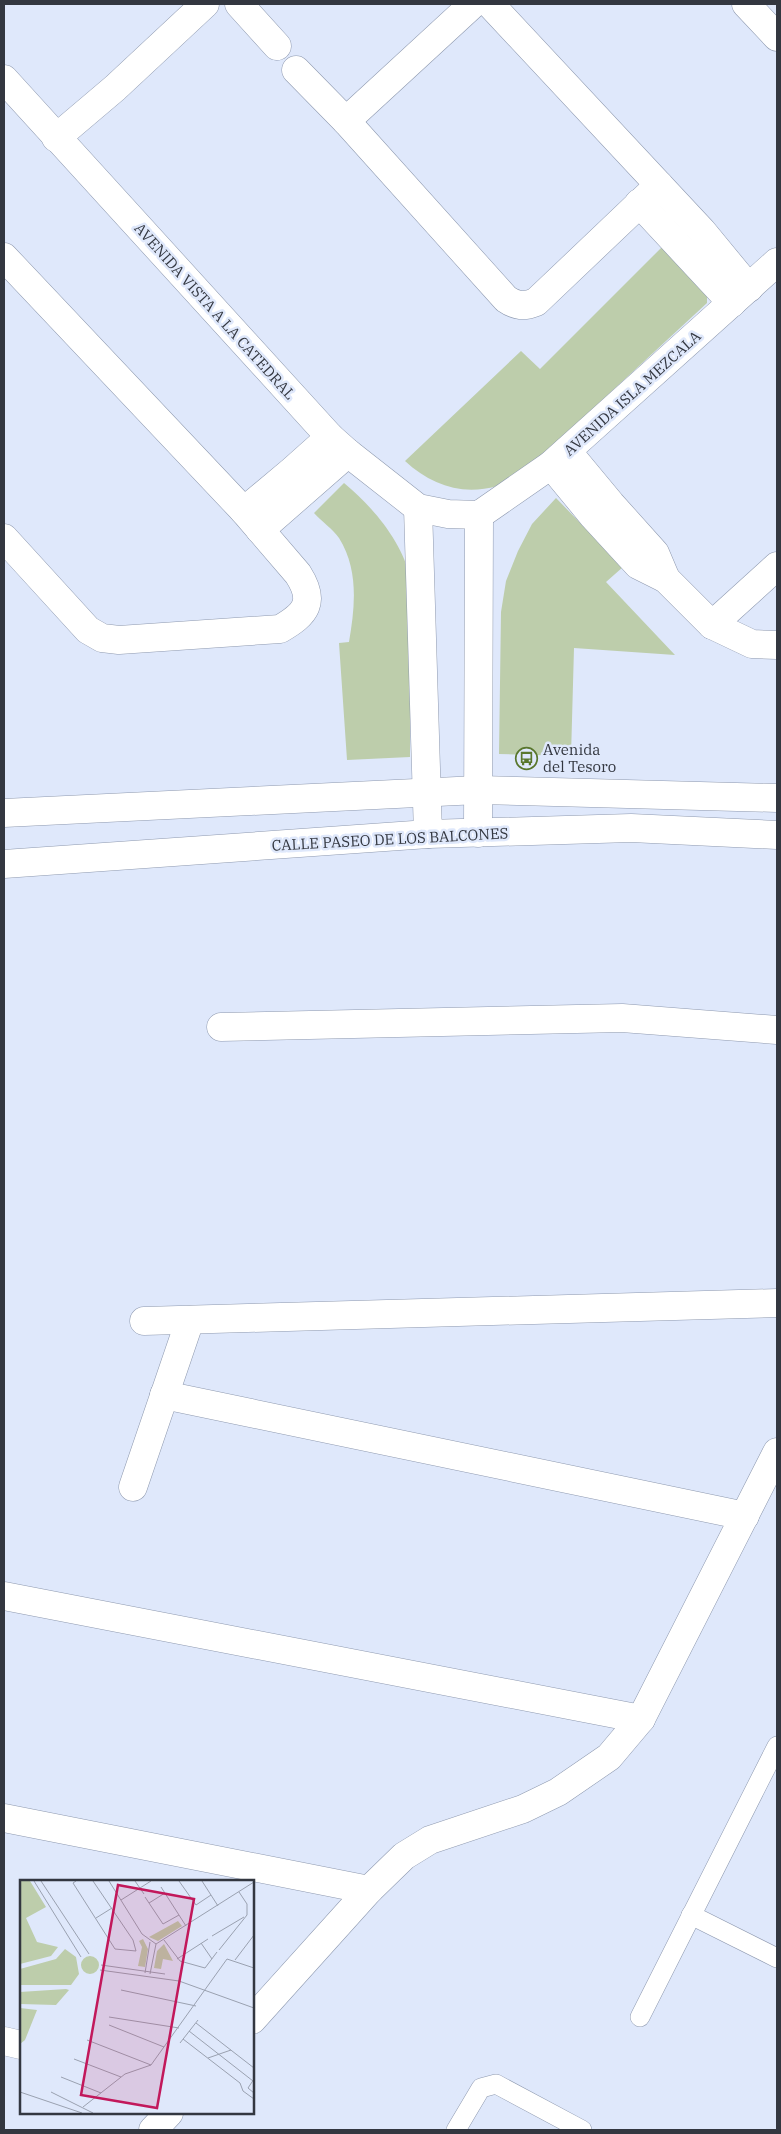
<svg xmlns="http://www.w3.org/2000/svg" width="781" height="2134" viewBox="0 0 781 2134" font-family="'IBM Plex Serif',serif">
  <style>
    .green { fill: #bdcdab }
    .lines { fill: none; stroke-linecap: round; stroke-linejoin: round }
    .lane-casing { stroke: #8e99af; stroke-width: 20 }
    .street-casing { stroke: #8e99af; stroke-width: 29 }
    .secondary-casing { stroke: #8e99af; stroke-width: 29 }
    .lane { stroke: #fff; stroke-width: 19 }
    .street { stroke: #fff; stroke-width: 28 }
    .secondary { stroke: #fff; stroke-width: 28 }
    .labels { text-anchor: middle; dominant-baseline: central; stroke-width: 5; stroke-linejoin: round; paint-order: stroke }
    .street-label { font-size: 15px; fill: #333740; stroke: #dfe8fb }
    .poi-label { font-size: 15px; fill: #333740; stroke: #dfe8fb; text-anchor: start }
    .inset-road { fill: none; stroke: #9aa1b0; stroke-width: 1 }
    .view { fill: #c2185b; fill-opacity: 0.15; stroke: #c2185b; stroke-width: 2.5 }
    .inset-edge { fill: none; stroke: #333740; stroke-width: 2.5 }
  </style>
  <rect width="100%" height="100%" fill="#dfe8fb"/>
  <g class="green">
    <path d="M 663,246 L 707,288 L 707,303 L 531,466 C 520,473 509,483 497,486 C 462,496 431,485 405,461 L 521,351 L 540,369 Z"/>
    <path d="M 344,483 C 371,505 403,542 410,578 C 414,601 412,627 412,651 C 411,686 410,722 410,757 L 347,760 L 339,643 L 349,642 C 355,607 359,570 339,538 C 333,529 321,521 314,513 Z"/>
    <polygon points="556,498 623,567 606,582 675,655 574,648 571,756 499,754 501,612 506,581 518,551 532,524"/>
  </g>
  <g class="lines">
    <defs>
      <g id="lane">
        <polyline points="691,1915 777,1958"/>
        <polyline points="640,2017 777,1746"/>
        <polyline points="456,2130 481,2088 496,2084 582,2130"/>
      </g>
      <g id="street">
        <polyline points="239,4 277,46"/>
        <polyline points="490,4 702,231 749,288"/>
        <polyline points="746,4 777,37"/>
        <path d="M 296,70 L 346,121 L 506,299 C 516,306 524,307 536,302 L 659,185"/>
        <polyline points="4,79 330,437 348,453 418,508 448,514 479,515 551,465 777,262"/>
        <polyline points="346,121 473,4"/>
        <polyline points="56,138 115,88 205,4"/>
        <polyline points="639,203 732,303"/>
        <path d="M 4,257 L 244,511 L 298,574 C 316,602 306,614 280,629 L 119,640 L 102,638 L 88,630 L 4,538"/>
        <polyline points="567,451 611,504 655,553 666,579"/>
        <polyline points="551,465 593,516 638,565 666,579 712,625 752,644 777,645"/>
        <polyline points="418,508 428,834"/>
        <polyline points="244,511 293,470 330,437"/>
        <polyline points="260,530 348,453"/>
        <polyline points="712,625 777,566"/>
        <polyline points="478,833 479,515"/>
        <polyline points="221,1027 622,1018 777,1030"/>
        <polyline points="144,1321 777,1303"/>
        <polyline points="164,1395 745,1516"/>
        <polyline points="133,1487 190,1320"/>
        <polyline points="4,1596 641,1719"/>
        <polyline points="4,1818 369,1890"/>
        <polyline points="252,2020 369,1890 404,1856 430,1840 523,1809 558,1792 609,1757 641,1719 777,1452"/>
        <polyline points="4,2041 21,2045"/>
        <polyline points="153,2130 169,2113"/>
      </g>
      <g id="secondary">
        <polyline points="4,813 478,790 777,798"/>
        <polyline points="4,864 428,834 631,828 777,835"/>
      </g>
    </defs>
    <use href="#lane" class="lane-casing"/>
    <use href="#street" class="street-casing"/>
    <use href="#secondary" class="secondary-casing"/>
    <use href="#lane" class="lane"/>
    <use href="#street" class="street"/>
    <use href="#secondary" class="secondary"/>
  </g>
  <defs>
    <symbol id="bus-ring" viewBox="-11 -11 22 22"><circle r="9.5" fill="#dfe8fb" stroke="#59772d" stroke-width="1.5"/><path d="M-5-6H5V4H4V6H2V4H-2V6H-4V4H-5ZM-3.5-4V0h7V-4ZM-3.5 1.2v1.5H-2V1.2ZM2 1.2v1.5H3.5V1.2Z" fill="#59772d"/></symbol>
  </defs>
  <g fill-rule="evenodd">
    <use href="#bus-ring" x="514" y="746" width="25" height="25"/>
  </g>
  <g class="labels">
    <g class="street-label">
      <text transform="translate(215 311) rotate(48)">AVENIDA VISTA A LA CATEDRAL</text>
      <text transform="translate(632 393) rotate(-42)">AVENIDA ISLA MEZCALA</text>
      <text transform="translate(390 839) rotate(-3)">CALLE PASEO DE LOS BALCONES</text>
    </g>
    <g class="poi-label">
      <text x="543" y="749">Avenida<tspan x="543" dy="17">del Tesoro</tspan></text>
    </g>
  </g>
  <g transform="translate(20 1880)">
    <rect width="234" height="234" fill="#dfe8fb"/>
    <path d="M 0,1 L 10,1 L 26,27 L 6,38 L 17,62 L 38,67 L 31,76 L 0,84 ZM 158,41 L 162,46 L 138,61 L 129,57 ZM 123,59 L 128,69 L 125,87 L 118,86 L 122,67 L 119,61 ZM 144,64 L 153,81 L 143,79 L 141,89 L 134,88 L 137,71 ZM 45,69 L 56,77 L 59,94 L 51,105 L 0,105 L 0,89 L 36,79 ZM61 85a9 9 0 1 1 18 0a9 9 0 1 1-18 0ZM 46,109 L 49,110 L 36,125 L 0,124 L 0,112 ZM 0,128 L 17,130 L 5,160 L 0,164 Z" fill="#bdcdab"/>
    <path class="inset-road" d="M 14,1 L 61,77M 21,1 L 69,74M 56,1 L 53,3 L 95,69 L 116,71 L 113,60 L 73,1M 89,1 L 122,54 L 136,64 L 234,2M 115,1 L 124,14M 159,1 L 176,25 L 191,15M 182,1 L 198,26M 141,7 L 166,46M 125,17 L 143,44 L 159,35M 101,20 L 131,1M 129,23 L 145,13M 76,38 L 92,28M 192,56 L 224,37M 144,60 L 160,81 L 185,88 L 197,72M 181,63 L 192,79M 199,70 L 227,35 L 227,24 L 219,12M 157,79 L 188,59M 215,80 L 234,55M 81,85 L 145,94M 80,90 L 159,101 L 234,128M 125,93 L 130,62M 130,94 L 136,64M 101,110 L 176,126M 89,137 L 159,148M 176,143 L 234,188M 89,145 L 144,167M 169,151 L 233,201M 163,159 L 220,203 L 223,211 L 234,219M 67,160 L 131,185M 160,163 L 178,140M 188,178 L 211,170M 54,179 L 101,197M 41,197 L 81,213M 234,199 L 228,208 L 234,213M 0,212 L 62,233M 31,212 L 73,233M 63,227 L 105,194 L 131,185 L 207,79 L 234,88"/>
    <path class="view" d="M 98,5 L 174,19 L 137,228 L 61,215 Z"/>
    <rect width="234" height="234" class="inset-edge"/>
  </g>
  <rect width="781" height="2134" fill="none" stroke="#333740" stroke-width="10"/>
</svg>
